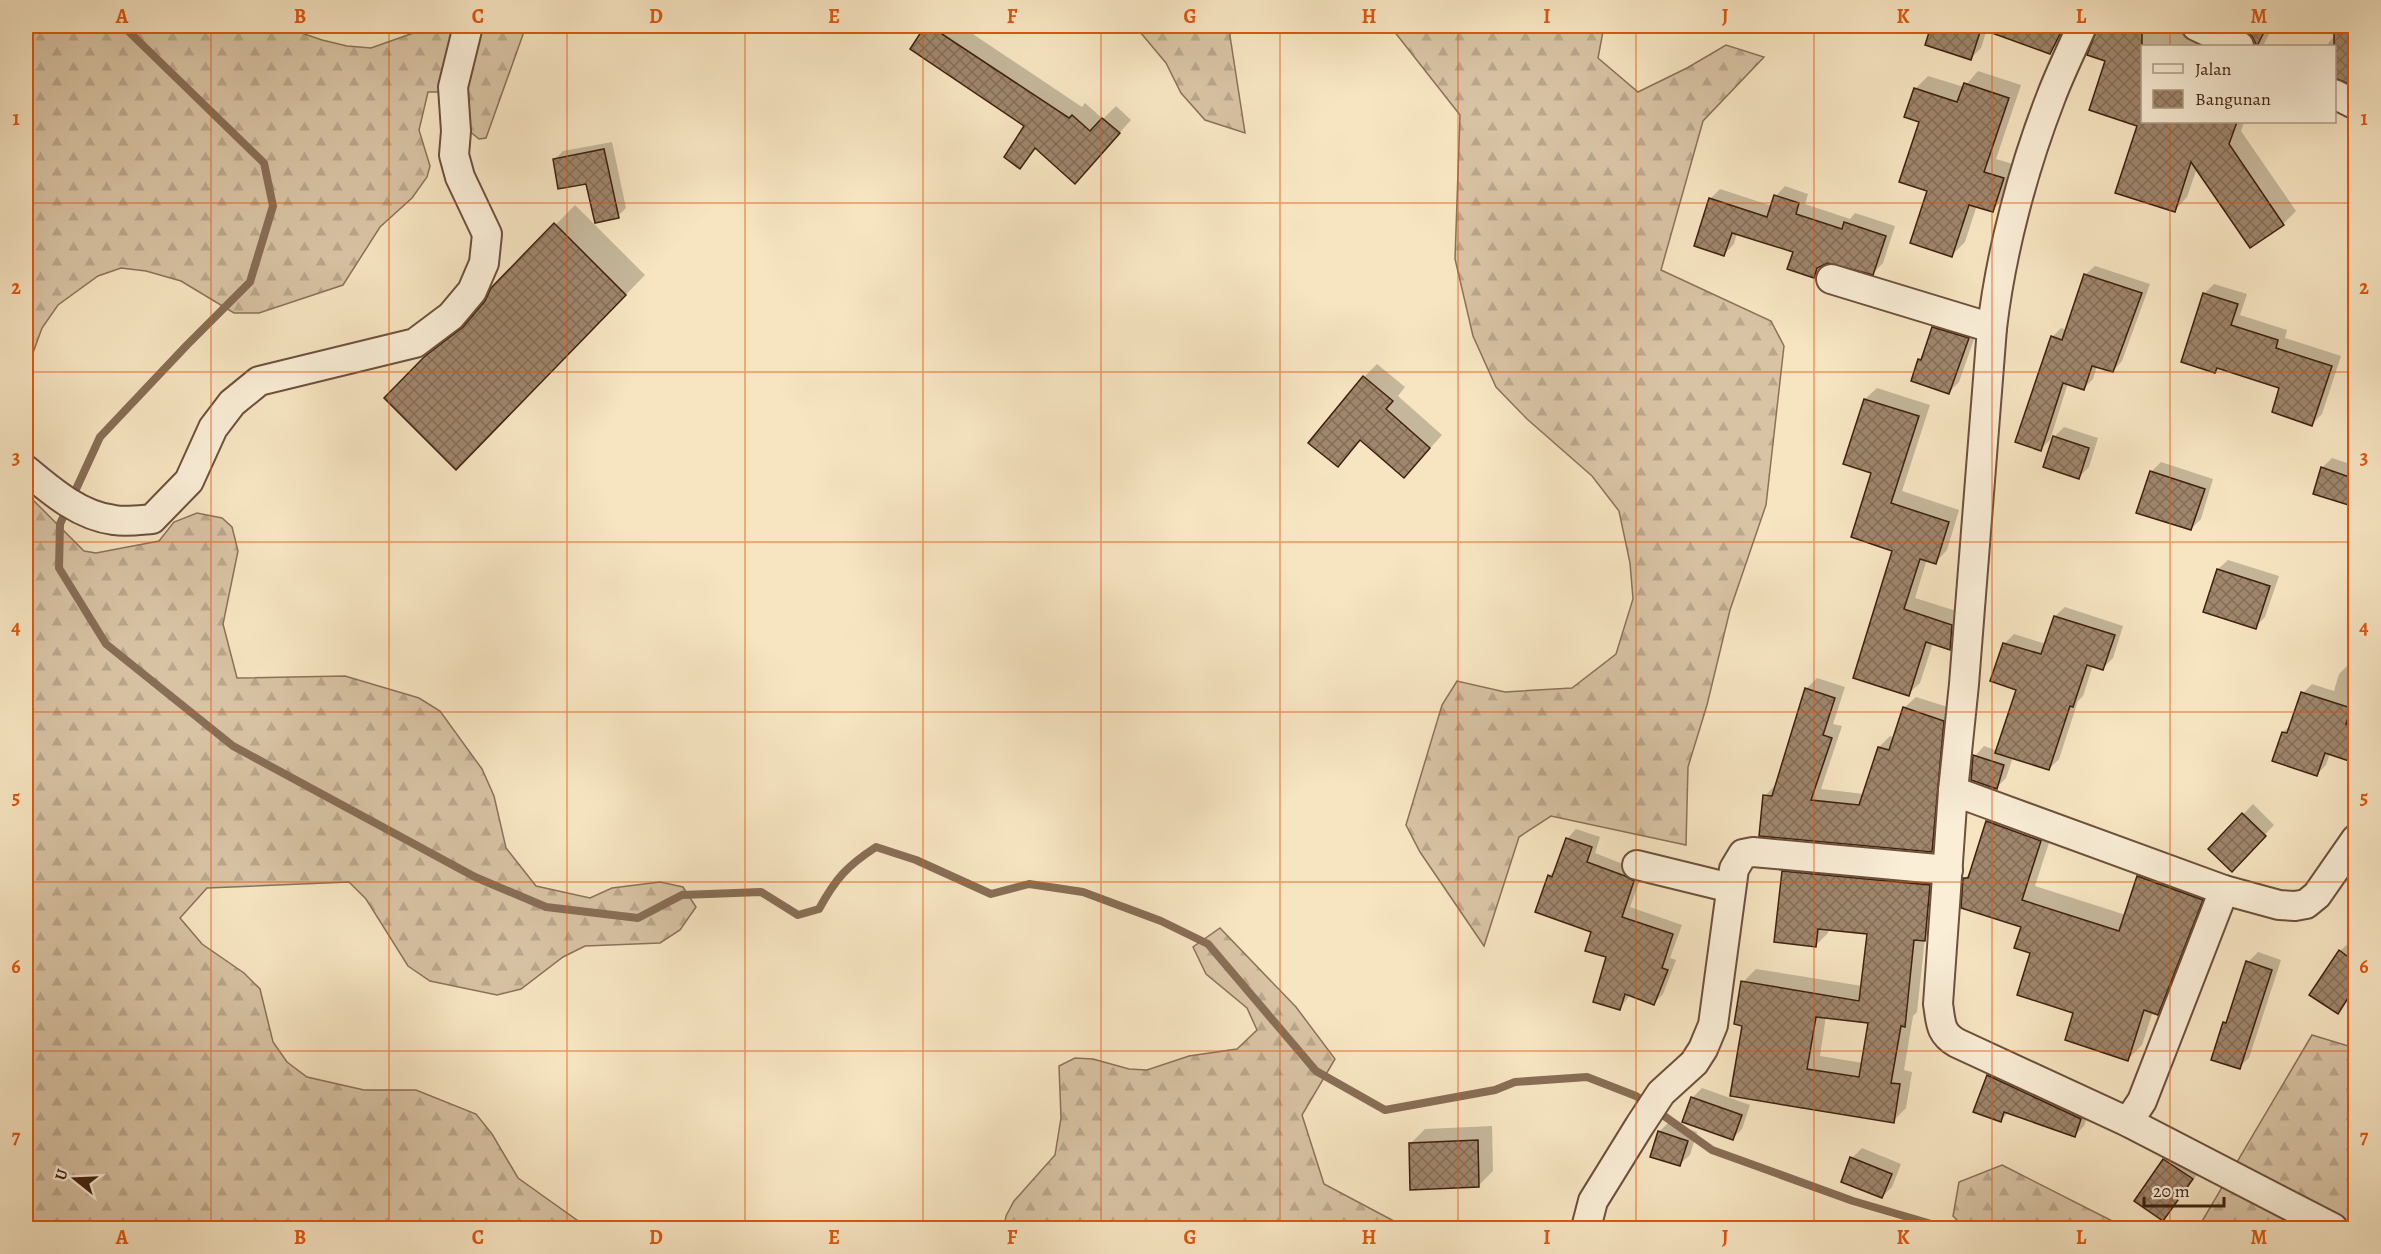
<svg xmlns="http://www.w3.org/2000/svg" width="2381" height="1254" viewBox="0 0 2381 1254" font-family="Alegreya,serif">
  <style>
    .forest { fill: url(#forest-firs); stroke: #8c715a; stroke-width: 1.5 }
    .shadow { fill: #0003; fill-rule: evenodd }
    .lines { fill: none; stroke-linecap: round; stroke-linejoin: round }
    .stream { stroke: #886e56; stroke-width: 8 }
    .building { fill: url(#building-cross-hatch); stroke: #3f1f0f; stroke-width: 1.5; fill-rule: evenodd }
    .minor-casing { stroke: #6d503c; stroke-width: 32 }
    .minor { stroke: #faeed7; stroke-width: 28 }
    .grid { fill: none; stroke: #e0560c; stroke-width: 1.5; stroke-opacity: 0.55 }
    .neatline { fill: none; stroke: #e0560c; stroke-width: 2 }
    .grid-label { font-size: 20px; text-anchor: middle; font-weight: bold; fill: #e0560c }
  </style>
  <defs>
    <pattern id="forest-firs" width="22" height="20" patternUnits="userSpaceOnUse" patternTransform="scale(1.5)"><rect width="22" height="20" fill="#d8c3a4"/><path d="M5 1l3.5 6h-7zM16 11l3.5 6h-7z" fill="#baa78c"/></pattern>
    <pattern id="building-cross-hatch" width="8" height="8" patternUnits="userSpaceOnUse" patternTransform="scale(1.5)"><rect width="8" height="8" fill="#9f866c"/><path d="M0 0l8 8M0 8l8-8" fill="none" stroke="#836d57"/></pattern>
  </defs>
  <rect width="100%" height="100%" fill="#f7e5c2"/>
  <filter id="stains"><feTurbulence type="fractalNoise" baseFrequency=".00333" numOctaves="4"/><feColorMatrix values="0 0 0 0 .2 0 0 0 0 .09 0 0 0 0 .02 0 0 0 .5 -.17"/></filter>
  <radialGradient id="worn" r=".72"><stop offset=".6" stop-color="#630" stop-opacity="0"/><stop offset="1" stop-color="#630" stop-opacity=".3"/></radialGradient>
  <g class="forest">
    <polygon points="26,26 281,26 322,40 347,46 371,48 419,31 423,26 526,26 486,138 479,139 467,129 447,92 428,92 419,130 430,166 427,177 412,198 380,227 343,285 259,313 234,313 181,281 146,271 121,268 98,276 58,305 42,328 26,372"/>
    <polygon points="1135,26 1231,26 1230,36 1245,133 1205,120 1181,93 1166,63"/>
    <polygon points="1390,26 1604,26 1598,58 1638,92 1687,68 1726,45 1764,57 1703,121 1661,270 1771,321 1784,346 1766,505 1730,610 1707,705 1688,767 1686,845 1551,816 1519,837 1484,946 1420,852 1406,825 1442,705 1457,681 1505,692 1572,688 1616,654 1633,599 1630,563 1619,511 1592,476 1527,419 1496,387 1473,336 1455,259 1460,115"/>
    <polygon points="26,432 33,500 84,551 96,553 159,541 174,522 197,513 222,518 232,527 238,551 223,624 237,678 345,676 419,698 440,711 482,769 494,796 506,848 536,886 590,898 612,888 660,882 683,887 696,907 680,930 660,943 585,946 563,957 521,989 497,995 430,981 408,966 366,899 349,882 207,888 180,918 202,944 244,973 260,989 273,1042 287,1062 307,1077 364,1090 416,1090 476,1114 492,1134 518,1178 588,1228 26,1228"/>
    <polygon points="1220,928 1296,1007 1335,1059 1302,1115 1324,1184 1407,1228 1004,1228 1006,1216 1014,1201 1055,1155 1061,1118 1059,1066 1075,1058 1093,1059 1129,1069 1147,1070 1189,1056 1237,1049 1257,1030 1247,1008 1206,974 1193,947"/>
    <polygon points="2312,1035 2355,1048 2355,1228 2198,1228"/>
    <polygon points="2002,1165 2126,1228 1965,1228 1953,1216 1959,1182"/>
  </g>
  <g class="shadow">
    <polygon points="927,26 961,26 1082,107 1085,103 1103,119 1116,106 1131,120 1075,182 1037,148 1020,167 1026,125 912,48"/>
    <polygon points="1933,26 2067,26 2059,42 2049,52 1987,29 1981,48 1971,58 1927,44"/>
    <polygon points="2099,26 2198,26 2241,46 2142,46 2142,122 2244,122 2241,131 2296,211 2284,223 2251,246 2197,168 2187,197 2175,210 2139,125 2107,60"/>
    <polygon points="2238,26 2273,26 2263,46 2256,46 2253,35"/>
    <polygon points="2325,26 2356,26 2356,85 2342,78 2334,46 2326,46 2336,34"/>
    <polygon points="1978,71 2021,85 1996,159 2016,165 2005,197 1992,210 1977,205 1965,242 1952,255 1929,190 1915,89 1928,76 1964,87"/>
    <polygon points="612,142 626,208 618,216 588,182 554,160 563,151"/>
    <polygon points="1785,186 1808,194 1805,204 1850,219 1855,213 1895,226 1883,263 1873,273 1828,261 1814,276 1794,251 1737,233 1734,244 1724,254 1710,199 1720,189 1772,206 1776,196"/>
    <polygon points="575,205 645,275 476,449 386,398 446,337 476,314 486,302 493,289"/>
    <polygon points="2095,266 2150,284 2122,361 2113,371 2097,366 2093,379 2084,388 2068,383 2050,440 2040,449 2052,337 2061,328 2067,330 2085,275"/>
    <polygon points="2214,284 2247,294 2240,315 2287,330 2285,338 2341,356 2322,414 2312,424 2281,387 2220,367 2215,372 2204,294"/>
    <polygon points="1943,318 1978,328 1959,382 1949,392 1919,360 1925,354 1933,328"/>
    <polygon points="1377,364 1405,387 1398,396 1442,435 1417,463 1362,439 1338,465 1364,377"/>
    <polygon points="1877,388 1930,405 1902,491 1959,510 1947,550 1936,562 1927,559 1915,598 1963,613 1961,637 1950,648 1933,643 1920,683 1908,694 1894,550 1873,472 1845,463 1865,399"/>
    <polygon points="2064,427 2098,438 2089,467 2079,477 2054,437"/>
    <polygon points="2332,458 2356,466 2356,502 2352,505 2322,468"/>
    <polygon points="2161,462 2213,479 2201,519 2191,529 2151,472"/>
    <polygon points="2228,560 2279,576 2265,617 2255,627 2218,569"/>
    <polygon points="2065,607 2123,626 2113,658 2103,668 2093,665 2083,696 2078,701 2059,759 2049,769 2013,757 2006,778 1996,788 1975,756 1984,746 1998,751 2018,689 2004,644 2014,634 2046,644 2055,616"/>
    <polygon points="2348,665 2356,668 2356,761 2330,753 2326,765 2317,774 2283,732 2292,724 2303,693 2312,684 2334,691 2339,674"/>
    <polygon points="1817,678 1845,687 1833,724 1842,726 1821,789 1864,794 1879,747 1890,736 1895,738 1904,708 1916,697 1954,709 1943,839 1932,850 1765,796 1776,784 1806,689"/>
    <polygon points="2253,804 2274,825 2232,870 2210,849"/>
    <polygon points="2002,808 2054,827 2035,886 2126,915 2138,877 2152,863 2216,886 2172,999 2157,1013 2153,1011 2142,1045 2128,1059 2075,1012 2032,952 2023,926 1965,878 1971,872 1988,822"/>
    <polygon points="1576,829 1600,837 1595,853 1643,872 1630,907 1682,925 1670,958 1676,960 1663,994 1654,1003 1631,994 1620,1008 1608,956 1593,931 1549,876 1556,869 1567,839"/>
    <path d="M 1797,859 L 1942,872 L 1938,926 L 1925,938 L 1917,1012 L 1913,1016 L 1904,1070 L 1912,1072 L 1906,1108 L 1893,1121 L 1732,1095 L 1744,1024 L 1743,982 L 1756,969 L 1862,986 L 1868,933 L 1829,929 L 1828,933 L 1815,946 L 1784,872 ZM 1826,1016 L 1869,1021 L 1863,1063 L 1820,1056 Z"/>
    <polygon points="2350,942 2356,946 2356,989 2337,1012 2340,951"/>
    <polygon points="2258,952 2281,960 2249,1058 2239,1067 2224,1023 2230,1017 2248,962"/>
    <polygon points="1998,1066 2090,1109 2084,1126 2074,1136 2009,1112 2001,1120 1988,1076"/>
    <polygon points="1702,1088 1750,1105 1742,1129 1732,1139 1692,1098"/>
    <polygon points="1669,1122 1697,1132 1690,1155 1680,1164 1659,1132"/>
    <polygon points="1492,1126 1493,1171 1478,1186 1410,1144 1425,1129"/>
    <polygon points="1862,1148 1901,1164 1892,1187 1882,1197 1852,1158"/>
    <polygon points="2174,1150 2201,1169 2172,1210 2163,1220 2136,1201 2164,1160"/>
  </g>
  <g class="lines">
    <path class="stream" d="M 123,26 L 264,163 L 273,206 L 250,282 L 187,345 L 100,437 L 60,524 L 59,568 L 106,644 L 233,746 L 475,877 L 546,907 L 638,918 L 682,895 L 761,892 L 798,915 L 819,909 C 836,878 847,866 876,847 L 916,860 L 991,894 L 1029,884 L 1083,892 L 1161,921 L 1208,944 L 1316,1071 L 1385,1110 L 1495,1090 L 1515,1082 L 1587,1077 L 1636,1096 L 1712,1150 L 1853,1201 L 1945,1228"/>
  </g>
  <g class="building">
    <polygon points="925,26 930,26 1069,118 1072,115 1090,131 1102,118 1120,133 1075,184 1035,148 1020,169 1004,157 1024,126 910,49"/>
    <polygon points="1931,26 2064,26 2050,54 1981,29 1971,60 1925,45"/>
    <polygon points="2098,26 2128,26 2142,30 2142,122 2237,122 2229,144 2284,225 2250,248 2191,162 2175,212 2115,193 2137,126 2089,110 2105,61 2087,55"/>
    <polygon points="2234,26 2267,26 2257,46 2252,36"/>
    <polygon points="2341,26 2355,26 2355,86 2334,78 2334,34"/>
    <polygon points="1964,83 2009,98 1984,172 2004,178 1993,212 1969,205 1952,257 1910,243 1927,191 1899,182 1919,122 1904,117 1914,88 1957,102"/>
    <polygon points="604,149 619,218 595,223 586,184 558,189 553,159"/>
    <polygon points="1774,195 1799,203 1796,214 1842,229 1844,222 1886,236 1873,275 1828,263 1817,268 1814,278 1787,269 1793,252 1732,233 1724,256 1694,246 1709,198 1767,217"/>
    <polygon points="554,223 626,295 456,470 384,398 424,357 463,327 485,301 491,288"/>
    <polygon points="2084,274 2142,293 2113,372 2092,366 2084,390 2063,383 2041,451 2015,442 2051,336 2062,340"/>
    <polygon points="2203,293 2238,304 2231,325 2278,340 2276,348 2332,366 2312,426 2272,412 2279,388 2217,368 2215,373 2181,362"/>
    <polygon points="1932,327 1969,338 1949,394 1911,381 1918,359 1921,360"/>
    <polygon points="1363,376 1393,401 1386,409 1430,448 1404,478 1360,440 1338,467 1308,443"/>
    <polygon points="1864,399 1919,416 1891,503 1949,522 1936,564 1920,559 1904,609 1952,625 1950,650 1926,642 1909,696 1853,678 1892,551 1851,537 1871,473 1843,464"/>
    <polygon points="2053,436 2089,448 2079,479 2043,467"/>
    <polygon points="2321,467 2355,479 2355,507 2313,494"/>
    <polygon points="2150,471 2205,489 2191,530 2136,513"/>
    <polygon points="2217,569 2270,586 2256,629 2203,612"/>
    <polygon points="2054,616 2115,635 2103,670 2087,665 2073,707 2070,706 2049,770 1995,753 2016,690 1990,681 2003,643 2041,654"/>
    <polygon points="1805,688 1835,698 1823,735 1832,738 1811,800 1859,805 1878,747 1889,750 1903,707 1944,721 1932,852 1759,836 1763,795 1772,796"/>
    <polygon points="2301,692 2351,708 2346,724 2355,727 2355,763 2325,753 2317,776 2272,761 2282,732 2287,733"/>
    <polygon points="1973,755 2004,765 1997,789 1971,780"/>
    <polygon points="2242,813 2266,836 2232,872 2208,849"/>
    <polygon points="1986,821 2041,841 2022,900 2119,931 2137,876 2203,900 2158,1015 2144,1010 2128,1061 2065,1040 2073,1013 2017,995 2030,953 2014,948 2021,927 1961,908 1963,878 1968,878"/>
    <polygon points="1566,838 1592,847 1587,862 1625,876 1634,881 1622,917 1673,934 1662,968 1668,970 1654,1005 1625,994 1620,1010 1593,1002 1606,957 1585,951 1591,932 1535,912 1548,875 1552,877"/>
    <path d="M 1782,871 L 1930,885 L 1925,941 L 1914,940 L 1905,1027 L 1901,1026 L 1891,1083 L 1900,1084 L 1894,1123 L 1730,1096 L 1742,1026 L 1734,1024 L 1741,981 L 1859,1001 L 1867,934 L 1818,929 L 1816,947 L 1774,942 ZM 1816,1017 L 1868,1023 L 1859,1077 L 1807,1069 Z"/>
    <polygon points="2339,950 2355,962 2355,987 2338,1014 2309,995"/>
    <polygon points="2246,961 2272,970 2240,1069 2211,1060 2223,1022 2226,1023"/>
    <polygon points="1987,1075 2081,1119 2075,1137 2004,1112 2001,1122 1973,1112"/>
    <polygon points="1691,1097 1742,1115 1733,1140 1682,1122"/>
    <polygon points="1658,1131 1688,1141 1680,1166 1650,1157"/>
    <polygon points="1478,1140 1479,1187 1410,1190 1409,1143"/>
    <polygon points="1850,1157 1892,1174 1882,1198 1841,1182"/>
    <polygon points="2163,1159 2193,1179 2163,1221 2134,1201"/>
  </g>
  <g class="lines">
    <defs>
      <g id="minor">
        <path d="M 2082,26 C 2072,49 2060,73 2051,97 C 2023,169 2001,252 1992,328 L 1964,684 L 1953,791 L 1938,1004 C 1941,1021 1939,1033 1957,1043 L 2128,1122 L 2333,1228"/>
        <polyline points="2196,26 2239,46"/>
        <polyline points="2334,94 2356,105"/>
        <polyline points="1831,279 1992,328"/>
        <path d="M 26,470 C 51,491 80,516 114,520 C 126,522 140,520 152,519 L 189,481 L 213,428 L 232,403 L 259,381 L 415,343 L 451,316 L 472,291 L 484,263 L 487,234 L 460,177 L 454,155 L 456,131 L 453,87 L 468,26"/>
        <polyline points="1953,791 2224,890 2279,905 2295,906 2306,904 2317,895 2356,839"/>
        <polyline points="1637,865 1731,888"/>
        <polyline points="2128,1122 2142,1101 2224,890"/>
        <polyline points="1586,1228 1593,1201 1640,1125 1661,1093 1694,1063 1703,1049 1713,1025 1734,869 1743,854 1753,852 1948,870"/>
      </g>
    </defs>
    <use href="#minor" class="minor-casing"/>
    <use href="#minor" class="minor"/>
  </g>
  <path class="grid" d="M 211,26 L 211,1228M 389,26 L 389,1228M 567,26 L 567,1228M 745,26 L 745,1228M 923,26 L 923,1228M 1101,26 L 1101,1228M 1280,26 L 1280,1228M 1458,26 L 1458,1228M 1636,26 L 1636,1228M 1814,26 L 1814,1228M 1992,26 L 1992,1228M 2170,26 L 2170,46M 2170,122 L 2170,1228M 26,203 L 2356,203M 26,372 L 2356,372M 26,542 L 2356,542M 26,712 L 2356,712M 26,882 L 2356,882M 26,1051 L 2356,1051"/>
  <rect width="2381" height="1254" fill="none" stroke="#f7e5c2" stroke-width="66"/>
  <rect x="2141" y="45" width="195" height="78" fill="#faeed7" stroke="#af9b87" stroke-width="1.5"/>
  <rect x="2153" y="64" width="30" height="9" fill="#faeed7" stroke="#af9b87" stroke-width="1.5"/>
  <text x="2195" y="75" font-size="18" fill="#3f1f0f">Jalan</text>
  <rect x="2153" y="90" width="30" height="18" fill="url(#building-cross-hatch)" stroke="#af9b87" stroke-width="1.5"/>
  <text x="2195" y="105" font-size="18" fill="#3f1f0f">Bangunan</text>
  <g transform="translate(75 1179) rotate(288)" stroke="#faeed7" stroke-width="4.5" paint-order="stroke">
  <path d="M0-4.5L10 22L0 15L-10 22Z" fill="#3f1f0f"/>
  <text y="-9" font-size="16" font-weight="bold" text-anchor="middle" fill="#3f1f0f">U</text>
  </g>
  <path d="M2144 1197v9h80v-9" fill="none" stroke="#3f1f0f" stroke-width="3"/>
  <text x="2153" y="1197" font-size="18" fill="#3f1f0f" stroke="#faeed7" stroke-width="4.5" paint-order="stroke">20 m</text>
  <rect x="33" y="33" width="2315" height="1188" class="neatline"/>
  <g class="grid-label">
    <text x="122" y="23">A</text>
    <text x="300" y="23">B</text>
    <text x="478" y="23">C</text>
    <text x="656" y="23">D</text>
    <text x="834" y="23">E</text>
    <text x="1012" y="23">F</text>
    <text x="1190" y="23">G</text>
    <text x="1369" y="23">H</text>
    <text x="1547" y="23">I</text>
    <text x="1725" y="23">J</text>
    <text x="1903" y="23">K</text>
    <text x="2081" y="23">L</text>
    <text x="2259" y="23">M</text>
    <text x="16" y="125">1</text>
    <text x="2364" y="125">1</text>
    <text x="16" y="294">2</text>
    <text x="2364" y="294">2</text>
    <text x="16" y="464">3</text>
    <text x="2364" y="464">3</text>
    <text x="16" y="634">4</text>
    <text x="2364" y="634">4</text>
    <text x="16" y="804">5</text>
    <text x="2364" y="804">5</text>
    <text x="16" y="973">6</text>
    <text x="2364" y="973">6</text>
    <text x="16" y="1143">7</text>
    <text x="2364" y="1143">7</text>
    <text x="122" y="1244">A</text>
    <text x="300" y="1244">B</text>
    <text x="478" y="1244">C</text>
    <text x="656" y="1244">D</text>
    <text x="834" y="1244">E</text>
    <text x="1012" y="1244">F</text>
    <text x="1190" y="1244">G</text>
    <text x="1369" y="1244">H</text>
    <text x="1547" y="1244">I</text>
    <text x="1725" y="1244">J</text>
    <text x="1903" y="1244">K</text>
    <text x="2081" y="1244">L</text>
    <text x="2259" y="1244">M</text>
  </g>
  <rect width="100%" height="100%" filter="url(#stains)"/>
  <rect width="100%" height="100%" fill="url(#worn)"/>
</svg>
